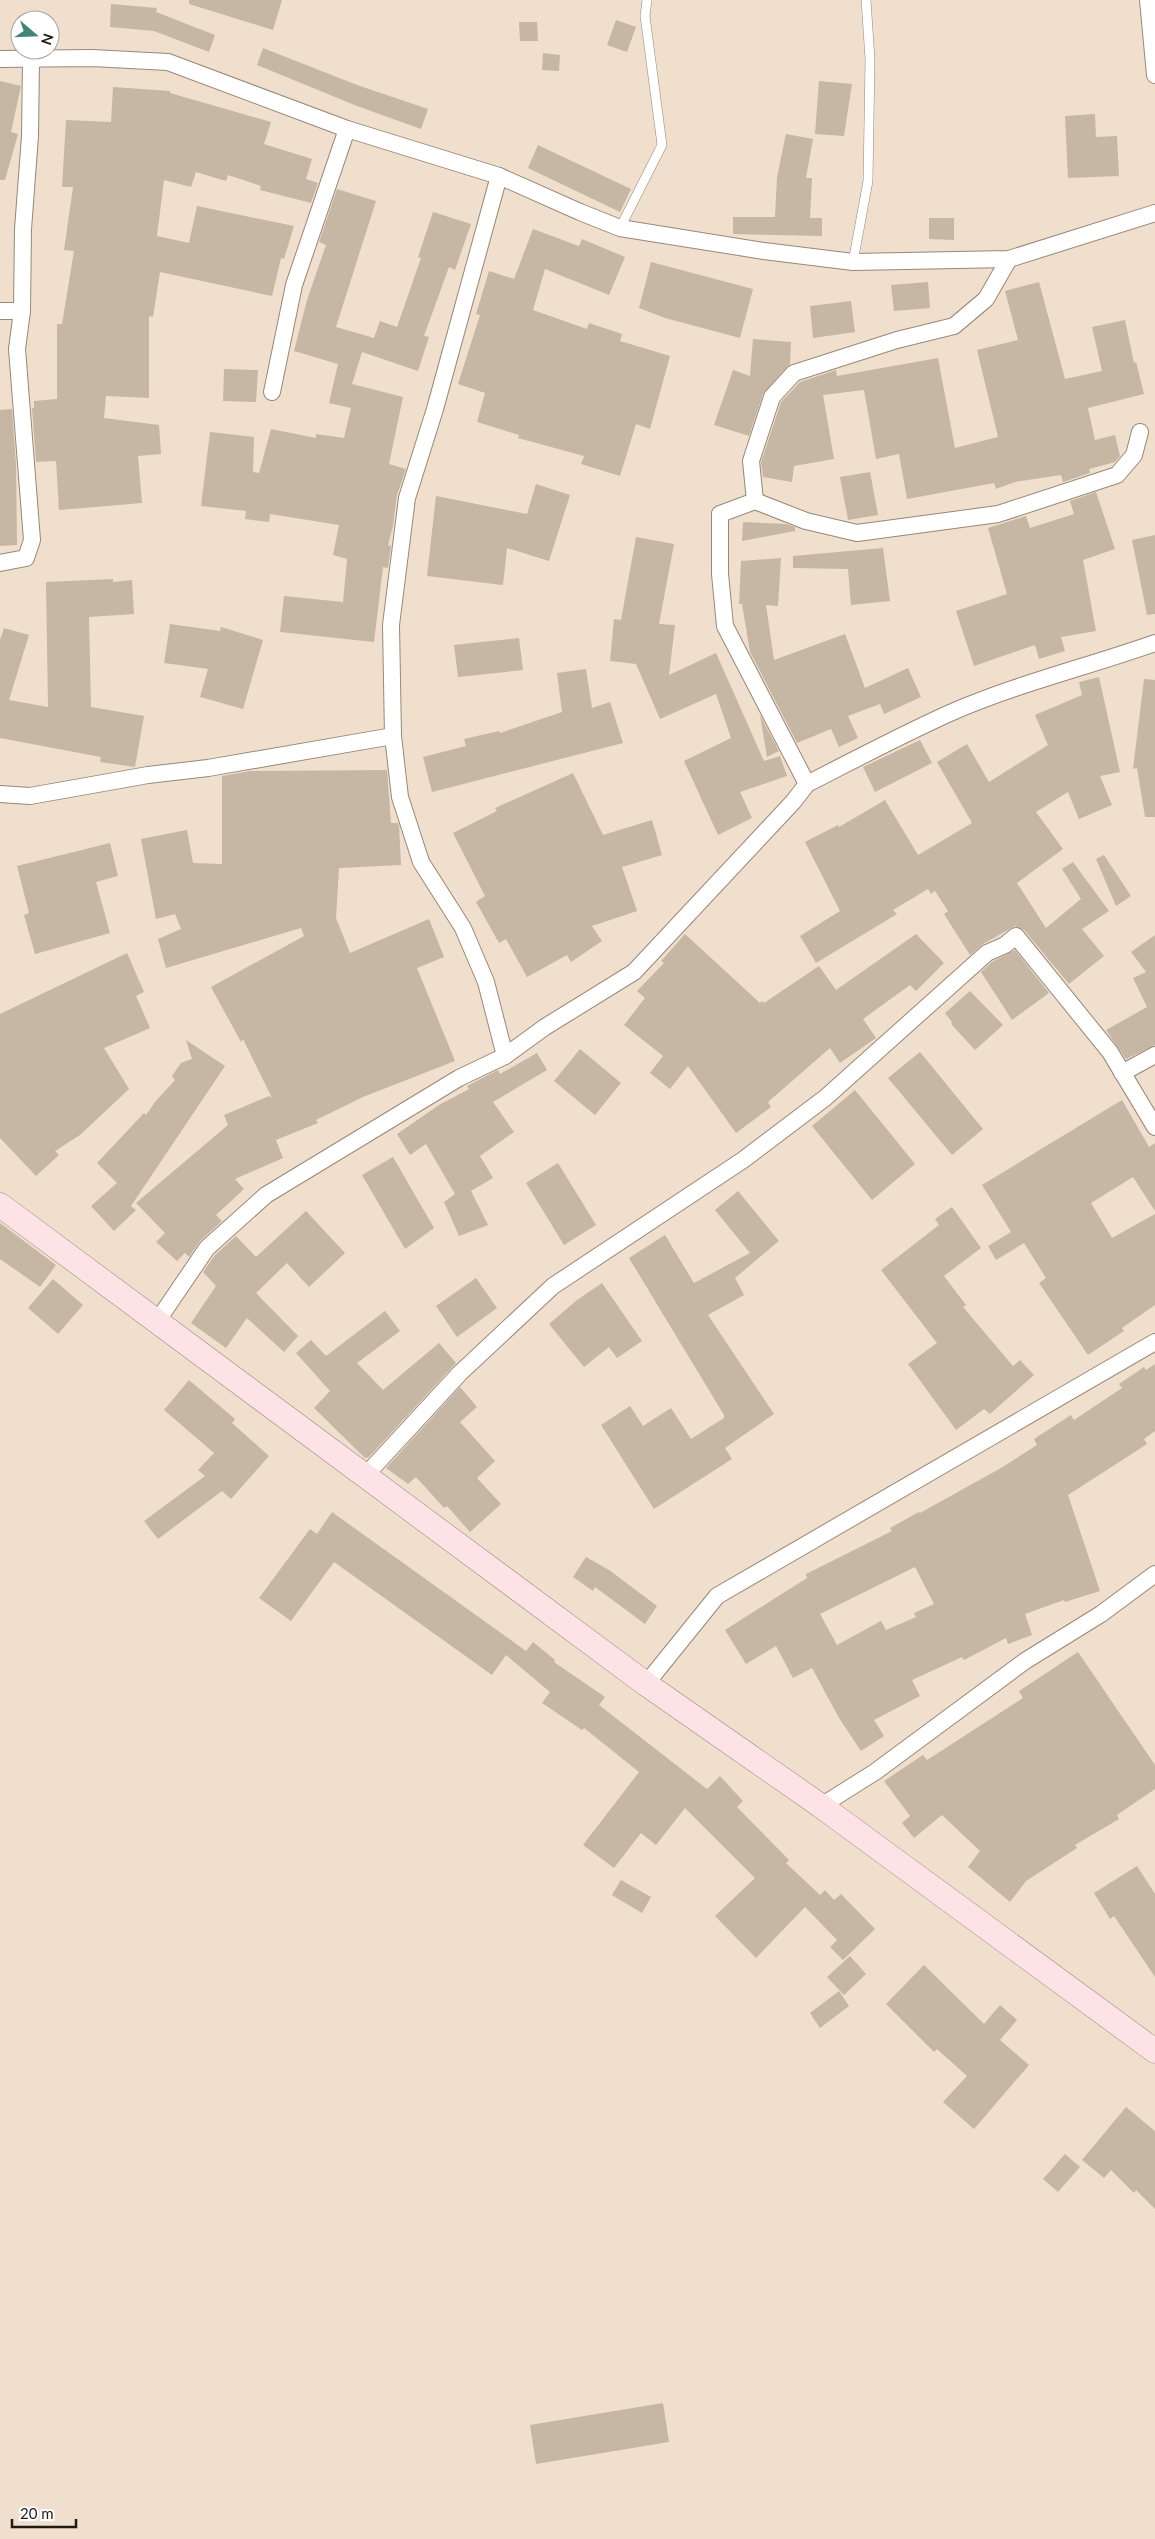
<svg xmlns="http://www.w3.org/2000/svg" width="1155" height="2539" viewBox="0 0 1155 2539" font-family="Lato,sans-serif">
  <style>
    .building { fill: #c6b6a4; fill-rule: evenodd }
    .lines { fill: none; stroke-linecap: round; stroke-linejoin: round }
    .lane-casing { stroke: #988877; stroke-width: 10 }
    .street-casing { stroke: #988877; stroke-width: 18 }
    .secondary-casing { stroke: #988877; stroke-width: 25 }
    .lane { stroke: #fff; stroke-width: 9 }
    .street { stroke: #fff; stroke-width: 16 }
    .secondary { stroke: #fde3e5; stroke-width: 24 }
  </style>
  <rect width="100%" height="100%" fill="#efdfcc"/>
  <g class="building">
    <polygon points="189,0 282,0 273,30 189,4"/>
    <polygon points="111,4 157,8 156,12 215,35 209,52 154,31 110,27"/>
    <polygon points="616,20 636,27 627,52 607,45"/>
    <polygon points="519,22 537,22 538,41 520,41"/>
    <polygon points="263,48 357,85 428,109 421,129 357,106 257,65"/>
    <polygon points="543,53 560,55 559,71 542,70"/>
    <polygon points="0,81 21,86 11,132 18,134 5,180 0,180"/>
    <polygon points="819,81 852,84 844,136 815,134"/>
    <polygon points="113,87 170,91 170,93 271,122 264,144 312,159 306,179 318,183 311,203 260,190 261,186 228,175 226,181 196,172 191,187 164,180 157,236 189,243 197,206 294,226 284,259 281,258 272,296 160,272 153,317 149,316 149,398 106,396 104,418 159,425 161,454 138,456 142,503 59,510 56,461 36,462 32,408 34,408 34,401 57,399 57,324 62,324 74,251 64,250 73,187 62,187 66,120 111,122"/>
    <polygon points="1095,114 1096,137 1117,136 1119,176 1068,178 1065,116"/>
    <polygon points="786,134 813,139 806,178 812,178 810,218 822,218 822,236 733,234 733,217 775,217 777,177"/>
    <polygon points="538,145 631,189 620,212 528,168"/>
    <polygon points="337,189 376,201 336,327 374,338 380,321 397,327 421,258 418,257 433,212 471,224 455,270 449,267 424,336 429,337 418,371 362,352 352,384 403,397 389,464 406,469 397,495 393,526 388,545 391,546 388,568 383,567 374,642 280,632 284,596 343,602 347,559 333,555 339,525 270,514 269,522 245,519 246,511 201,506 210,432 254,437 253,472 259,473 271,429 316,438 316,434 344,438 351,408 329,403 338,364 294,351 307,300 326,245 319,242"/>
    <polygon points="929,218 954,218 954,240 929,239"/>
    <polygon points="533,229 579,246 582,239 625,257 609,295 545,269 533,310 587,329 589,323 622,334 620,341 670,356 650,429 636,424 620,476 581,464 584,456 518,438 519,435 477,422 485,393 458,384 480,315 476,314 489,271 514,279"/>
    <polygon points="651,262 753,289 740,338 665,318 639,308"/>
    <polygon points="928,282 930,308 894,311 891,285"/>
    <polygon points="1039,282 1065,379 1102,371 1092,327 1125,320 1134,363 1136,362 1144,394 1088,408 1095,440 1115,435 1120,456 1115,462 1089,469 1090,473 1063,482 1061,475 1015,482 996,489 994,483 907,499 899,454 876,459 864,390 823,395 834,459 794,466 792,482 763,477 761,462 781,402 800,382 836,370 837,376 938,358 955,448 998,437 977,350 1018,340 1005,291"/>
    <polygon points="851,301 855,332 813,338 810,306"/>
    <polygon points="753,339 791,342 790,364 763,394 749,436 714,425 733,370 750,376"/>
    <polygon points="224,369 258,370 256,402 223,401"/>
    <polygon points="12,409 16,464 17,545 0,546 0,410"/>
    <polygon points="870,472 878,515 848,520 840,477"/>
    <polygon points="536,484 570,495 549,561 507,548 503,585 427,576 436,496 527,514"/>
    <polygon points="1096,492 1115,549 1083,560 1096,631 1061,637 1065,651 1039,659 1035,645 974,666 956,611 1007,594 988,528 1026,516 1030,528 1074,514 1070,501"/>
    <polygon points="743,522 786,524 795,527 795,531 742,541"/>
    <polygon points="1155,535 1155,614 1147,615 1132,540"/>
    <polygon points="636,537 674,544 659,624 675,625 669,675 716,653 764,761 780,756 787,776 740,792 752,818 718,835 684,761 731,738 716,694 660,719 636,664 610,661 614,619 621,620"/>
    <polygon points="883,548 890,601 851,605 848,569 793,568 793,556"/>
    <polygon points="781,558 778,606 766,605 774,660 845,634 865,688 908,668 921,697 884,714 880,704 848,716 858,738 839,747 831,729 797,743 750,652 742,604 739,604 741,561"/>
    <polygon points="113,579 113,582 132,580 134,614 89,617 91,707 144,716 135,767 100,762 101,757 0,738 0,640 4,628 29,635 9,700 48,707 46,582"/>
    <polygon points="170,624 220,631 221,627 263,640 243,709 200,697 208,669 164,663"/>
    <polygon points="519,638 523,670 458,677 454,645"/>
    <polygon points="586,669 592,708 610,702 623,743 432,792 423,757 466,746 464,739 499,731 500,733 562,712 557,673"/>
    <polygon points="1099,677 1120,772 1100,776 1112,805 1079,819 1068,792 1036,812 1063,849 1017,883 1046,928 1081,899 1062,869 1073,862 1109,911 1082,929 1104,956 1069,984 1024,930 1015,926 983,944 970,955 944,914 948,911 935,891 931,894 928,889 893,910 897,914 816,963 800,936 840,911 805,842 838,825 839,827 885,800 918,855 972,823 937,762 967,744 989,782 1048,745 1035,715 1082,695 1079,682"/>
    <polygon points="1144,679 1155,680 1155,817 1145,817 1137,768 1133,769"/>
    <polygon points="760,715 779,751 767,757"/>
    <polygon points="920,740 932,763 875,792 863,767"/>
    <polygon points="387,770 391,823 398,823 399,826 401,865 339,868 336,918 350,953 429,919 444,957 417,968 455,1061 363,1097 316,1120 318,1123 276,1140 283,1158 235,1179 244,1189 216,1215 222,1221 200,1241 189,1257 185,1253 177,1261 156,1242 165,1233 136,1203 228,1125 224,1115 269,1096 272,1098 243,1039 241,1042 211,987 304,936 301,928 166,968 158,939 181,929 175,914 156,919 141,839 187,830 193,863 222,864 222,776 250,771"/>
    <polygon points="573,773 603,835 652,820 662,855 622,867 637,911 592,926 602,941 571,962 567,955 527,977 506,939 499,943 476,902 485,896 453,833 497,811 495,808"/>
    <polygon points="110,843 118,876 96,882 110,933 35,954 24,915 29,913 17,866"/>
    <polygon points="1104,855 1131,896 1116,906 1096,859"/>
    <polygon points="685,934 760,1003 762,1001 764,1003 819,966 836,990 916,934 944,963 916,991 910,985 863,1019 876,1038 840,1063 830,1048 768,1102 771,1107 736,1133 688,1066 670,1089 650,1073 663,1056 624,1025 645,998 637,991 664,963 661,961"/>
    <polygon points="1155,935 1155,1045 1126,1059 1106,1030 1147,1007 1133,978 1146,972 1131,952"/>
    <polygon points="1015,950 1049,993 1012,1020 981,972 992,962"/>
    <polygon points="127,953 144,992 136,996 150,1028 104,1048 129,1089 80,1135 55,1151 59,1155 36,1176 0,1138 0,1014"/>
    <polygon points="970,991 1003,1025 975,1050 951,1024 952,1022 945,1013"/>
    <polygon points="186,1040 225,1066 131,1206 136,1210 114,1231 91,1206 117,1183 97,1163 144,1113 146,1115 155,1102 175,1080 172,1076 181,1063 192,1059"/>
    <polygon points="580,1049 621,1083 595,1115 554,1081"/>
    <polygon points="920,1052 983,1129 952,1155 888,1078"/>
    <polygon points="537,1053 547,1070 493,1102 514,1132 480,1156 493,1178 471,1191 488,1225 459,1236 444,1202 455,1194 426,1144 410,1155 397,1134 439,1105 469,1089 467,1086 498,1070 500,1074"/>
    <polygon points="855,1090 915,1164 872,1200 812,1126"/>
    <polygon points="1122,1100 1149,1147 1155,1143 1155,1211 1133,1177 1091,1203 1112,1238 1155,1214 1155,1305 1122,1328 1124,1331 1088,1355 1039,1283 1046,1278 1024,1243 996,1260 988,1246 1011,1232 982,1185"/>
    <polygon points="393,1157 434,1228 405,1249 362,1175"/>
    <polygon points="558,1163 596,1225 564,1245 526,1183"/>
    <polygon points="738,1191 779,1241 735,1278 744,1295 708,1315 774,1414 725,1448 732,1459 654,1509 601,1425 630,1406 643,1426 671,1408 691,1439 724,1418 724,1415 629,1258 665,1235 694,1283 750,1253 715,1210"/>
    <polygon points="952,1207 981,1248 944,1276 966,1305 963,1307 1013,1366 1020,1360 1034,1375 990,1414 984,1409 956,1430 908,1364 937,1343 881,1270 939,1225 935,1219"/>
    <polygon points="306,1211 345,1253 309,1287 287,1263 256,1293 298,1336 284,1352 247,1318 226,1348 191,1323 216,1286 203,1272 215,1255 236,1236 256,1257"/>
    <polygon points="0,1223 56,1265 40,1287 0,1259"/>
    <polygon points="476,1278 497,1308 457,1337 436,1306"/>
    <polygon points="53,1279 83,1305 58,1334 28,1308"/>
    <polygon points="602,1283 642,1341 617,1358 609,1347 584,1367 549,1324 577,1300"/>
    <polygon points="385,1311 400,1331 357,1363 383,1390 439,1343 456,1363 369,1457 365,1458 314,1408 330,1391 296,1353 311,1340 326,1356"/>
    <path d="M 1155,1364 L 1155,1431 L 1144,1439 L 1147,1444 L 1068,1495 L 1100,1591 L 1065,1602 L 1064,1600 L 1025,1614 L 1032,1635 L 1008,1644 L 1006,1638 L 964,1660 L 962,1657 L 912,1680 L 920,1696 L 874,1720 L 884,1736 L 861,1751 L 839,1718 L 812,1668 L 793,1678 L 776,1646 L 746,1664 L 725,1630 L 807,1578 L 806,1574 L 892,1531 L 890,1528 L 919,1512 L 920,1513 L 1001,1468 L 1037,1445 L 1034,1439 L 1071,1415 L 1074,1420 L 1122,1388 L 1119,1384 L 1144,1367 L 1146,1370 ZM 915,1567 L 934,1604 L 914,1613 L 916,1617 L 886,1630 L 881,1621 L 837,1645 L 820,1614 Z"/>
    <polygon points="189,1380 235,1419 232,1423 269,1456 231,1499 222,1491 158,1539 144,1521 205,1476 198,1470 214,1453 164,1410"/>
    <polygon points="460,1387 477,1407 460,1422 495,1461 477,1478 501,1504 470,1532 447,1506 444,1508 416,1477 408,1484 386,1468"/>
    <polygon points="332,1512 526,1651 533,1642 555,1660 554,1662 605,1697 599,1705 707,1789 720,1776 743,1801 737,1807 789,1860 786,1863 820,1895 825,1890 834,1900 841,1894 875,1929 843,1960 830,1947 837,1940 805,1907 756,1958 715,1916 755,1878 685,1808 656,1845 641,1833 614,1868 583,1845 639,1772 584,1728 582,1730 542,1703 550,1692 506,1655 492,1675 334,1562 291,1621 259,1598 310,1529 317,1534"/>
    <polygon points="586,1557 609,1570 657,1606 645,1624 595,1587 593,1591 573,1577"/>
    <polygon points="1078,1652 1155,1765 1155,1789 1117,1815 1119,1819 1075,1845 1077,1848 1026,1881 1010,1902 968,1867 980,1851 942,1815 914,1838 902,1823 910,1816 884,1781 923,1755 927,1760 1023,1698 1019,1691"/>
    <polygon points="1137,1866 1155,1894 1155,1977 1114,1916 1110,1919 1094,1893"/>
    <polygon points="621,1880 651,1897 642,1913 612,1895"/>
    <polygon points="850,1956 866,1974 844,1995 827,1977"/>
    <polygon points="924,1965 984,2024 1000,2005 1017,2020 1000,2040 1029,2065 974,2129 943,2102 967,2076 937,2049 934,2052 886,2004"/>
    <polygon points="839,1991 849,2006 820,2028 810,2013"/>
    <polygon points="1126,2107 1155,2131 1155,2209 1136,2190 1134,2193 1111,2170 1104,2178 1082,2160"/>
    <polygon points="1065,2154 1080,2167 1058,2192 1043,2179"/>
    <polygon points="663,2403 669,2442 536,2464 530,2425"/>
  </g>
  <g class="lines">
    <defs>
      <g id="lane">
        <polyline points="620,228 662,145 645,16 647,0"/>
        <polyline points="853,262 868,181 870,59 866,0"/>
      </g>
      <g id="street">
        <polyline points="1148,0 1155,75"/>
        <polyline points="0,59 92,58 168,62 347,129 499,176 580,212 620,228 764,251 853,262 1009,259 1155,213"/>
        <polyline points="499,176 435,409 407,498 391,625 393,736 400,797 421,862 463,928 486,982 505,1056"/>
        <polyline points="0,311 22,311"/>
        <polyline points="272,392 294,285 347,129"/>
        <polyline points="755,501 751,461 772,397 794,373 897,340 954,326 986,299 1009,259"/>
        <polyline points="0,563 26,558 32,540 17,349 22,311 23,229 30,136 31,60"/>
        <polyline points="807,784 725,626 720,574 720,514 755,501 806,521 857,533 998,514 1117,475 1134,455 1140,432"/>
        <polyline points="0,794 30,796 148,775 208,768 393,736"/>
        <polyline points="1122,1073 1155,1055"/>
        <path d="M 156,1323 L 207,1248 L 266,1195 L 459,1078 L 505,1056 L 545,1027 L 634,972 L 793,802 L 807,784 C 854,760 901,735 950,713 C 1016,684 1087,667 1155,643"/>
        <polyline points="364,1477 460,1373 553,1286 743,1160 825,1098 987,953 1005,945 1016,936 1110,1052 1155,1127"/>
        <polyline points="646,1684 717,1596 1155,1342"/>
        <polyline points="821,1806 875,1772 1025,1661 1101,1614 1155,1574"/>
      </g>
      <polyline id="secondary" points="0,1205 646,1684 821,1806 1155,2051"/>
    </defs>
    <use href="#lane" class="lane-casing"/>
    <use href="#street" class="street-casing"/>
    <use href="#secondary" class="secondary-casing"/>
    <use href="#lane" class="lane"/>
    <use href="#street" class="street"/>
    <use href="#secondary" class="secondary"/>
  </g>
  <g transform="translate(35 35) rotate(109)"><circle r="24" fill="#ffffff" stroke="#a6a3a1"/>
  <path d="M0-4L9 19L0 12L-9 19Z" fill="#428476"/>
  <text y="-8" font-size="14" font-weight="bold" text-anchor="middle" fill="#201a14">N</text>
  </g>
  <path d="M12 2519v8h64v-8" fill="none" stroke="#201a14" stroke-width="2.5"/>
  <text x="20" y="2519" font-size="15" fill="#201a14" stroke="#ffffff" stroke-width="4" paint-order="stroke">20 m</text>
</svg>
